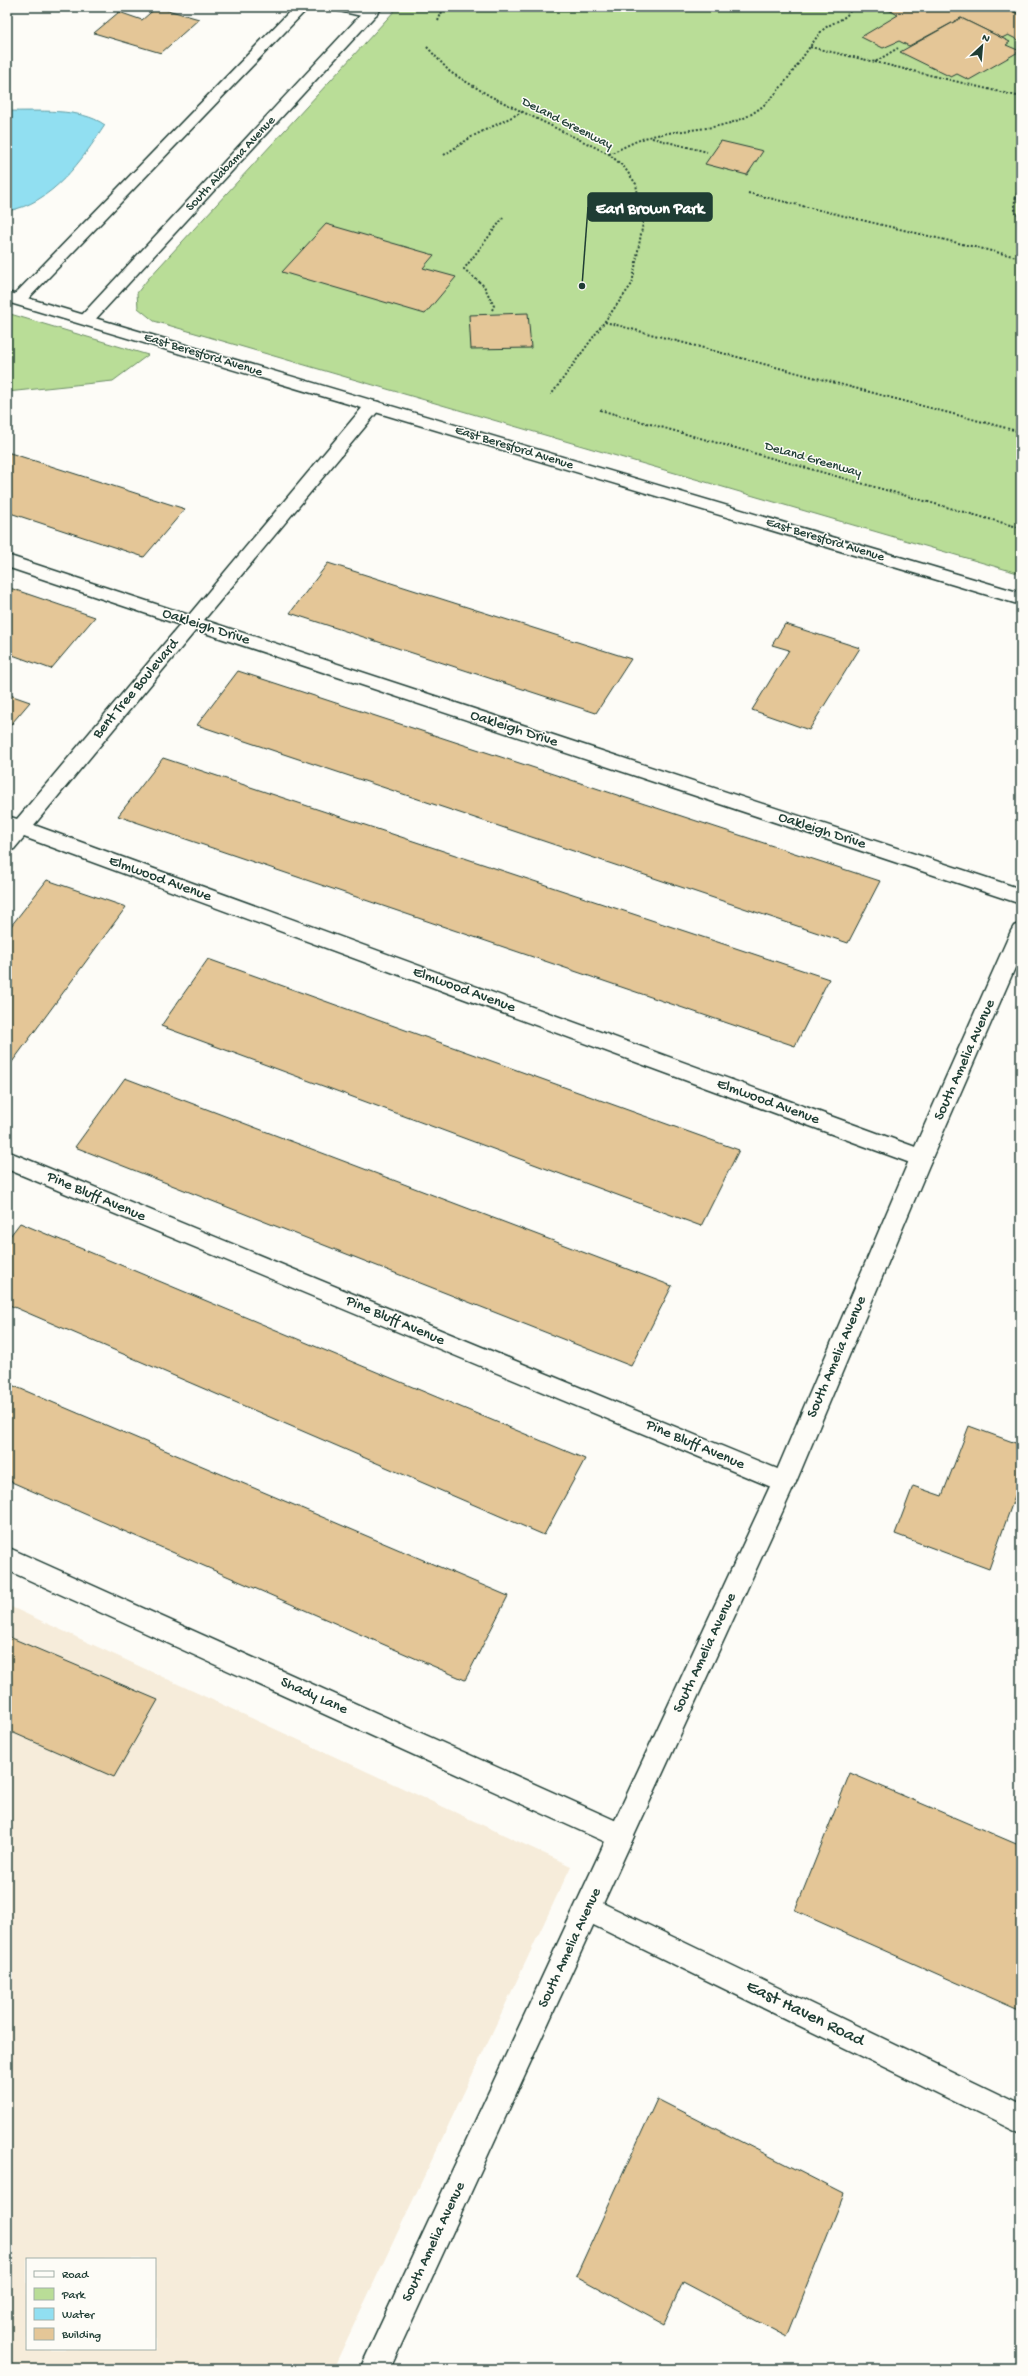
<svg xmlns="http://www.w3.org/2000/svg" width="1028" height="2376" viewBox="0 0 1028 2376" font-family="'Gochi Hand',sans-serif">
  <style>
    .built { fill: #f6ecda; fill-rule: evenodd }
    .green { fill: #b9dd97; stroke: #6c8d66 }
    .water { fill: #91dff1; stroke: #639ea5 }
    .building { fill: #e4c697; stroke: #1f3d34 }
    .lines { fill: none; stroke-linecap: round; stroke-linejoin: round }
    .minor-casing { stroke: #1f3d34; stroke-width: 3 }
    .tertiary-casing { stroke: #1f3d34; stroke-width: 3 }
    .secondary-casing { stroke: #1f3d34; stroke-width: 3 }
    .path { stroke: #1f3d34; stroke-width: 2; stroke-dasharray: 2 2; stroke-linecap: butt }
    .minor { fill: #fdfcf7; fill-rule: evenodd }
    .tertiary { fill: #fdfcf7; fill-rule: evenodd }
    .secondary { fill: #fdfcf7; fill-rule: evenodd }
    .labels { text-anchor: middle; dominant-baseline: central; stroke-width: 3; stroke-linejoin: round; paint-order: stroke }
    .far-street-label { font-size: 13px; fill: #1f3d34; stroke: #fdfcf7 }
    .street-label { font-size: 15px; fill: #1f3d34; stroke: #fdfcf7 }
    .near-street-label { font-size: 18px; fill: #1f3d34; stroke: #fdfcf7 }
    .leader { fill: none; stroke: #1f3d34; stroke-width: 1.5 }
    .callout-dot { fill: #1f3d34; stroke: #fdfcf7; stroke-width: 1.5 }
    .callout { fill: #1f3d34; stroke: #1f3d34; stroke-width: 1.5 }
    .callout-label { font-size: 16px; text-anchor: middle; font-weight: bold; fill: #fff }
  </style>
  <rect width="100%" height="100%" fill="#fdfcf7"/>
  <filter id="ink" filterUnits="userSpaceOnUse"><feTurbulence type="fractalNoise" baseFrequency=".025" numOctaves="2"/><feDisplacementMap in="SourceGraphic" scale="8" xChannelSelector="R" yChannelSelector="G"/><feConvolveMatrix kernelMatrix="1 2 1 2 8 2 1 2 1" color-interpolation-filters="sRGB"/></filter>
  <g filter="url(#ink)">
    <path class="built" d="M 7,1605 L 571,1866 L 333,2369 L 7,2369 ZM 27,2259 L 155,2259 L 155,2349 L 27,2349 Z"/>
    <g class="green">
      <polygon points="398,7 1021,7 1021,574 154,321 138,308 137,293 148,279"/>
      <polygon points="7,313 148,355 113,381 7,392"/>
    </g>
    <path class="water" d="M 7,111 C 37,112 80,107 105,125 C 82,160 52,204 7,211 Z"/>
    <g class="building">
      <polygon points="157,7 199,19 161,53 94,33 119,12 142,20"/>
      <polygon points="883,7 1004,7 1021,15 1021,38 1018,40 1008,35 1002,38 961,18 909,46 899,41 883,48 861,37 898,15"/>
      <polygon points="1004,7 1021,7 1021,15"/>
      <polygon points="961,18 1010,42 1006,45 1020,51 969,80 957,74 951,77 900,52"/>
      <polygon points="721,141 763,151 747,175 705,164"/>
      <polygon points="326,224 434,255 423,268 456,277 425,314 282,272"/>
      <polygon points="528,313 531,348 471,349 469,315"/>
      <polygon points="7,452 185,509 144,557 7,512"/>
      <polygon points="328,563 631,659 596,713 290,613"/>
      <polygon points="7,587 95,617 51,669 7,653"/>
      <polygon points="785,624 860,648 809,730 752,710 789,650 772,645"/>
      <polygon points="238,671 880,881 848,943 197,725"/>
      <polygon points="7,694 30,702 7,729"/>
      <polygon points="163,758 829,979 795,1046 118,816"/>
      <polygon points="47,880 126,907 7,1069 7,931"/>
      <polygon points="208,959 739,1150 701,1226 161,1026"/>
      <polygon points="125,1078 672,1286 631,1366 75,1147"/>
      <polygon points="20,1223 585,1459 544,1535 7,1304 7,1240"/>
      <polygon points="7,1383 508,1596 465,1680 7,1480"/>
      <polygon points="969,1426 1021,1445 1021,1479 989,1569 895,1534 913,1486 942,1496"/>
      <polygon points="7,1636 158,1700 114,1777 7,1730"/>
      <polygon points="850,1773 1021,1846 1021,2011 795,1911"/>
      <polygon points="657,2099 844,2194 787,2337 683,2282 664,2324 576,2276"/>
    </g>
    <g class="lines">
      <defs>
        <g id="minor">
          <polygon points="333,7 358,7 375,11 377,14 370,18 335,10"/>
          <polygon points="373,401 379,402 381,406 379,410 204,620 1021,889 1021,904 196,630 34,825 929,1152 932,1158 929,1164 921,1167 913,1164 24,837 14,849 7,851 7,816 17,819 180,625 7,567 7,555 189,615 367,402"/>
          <polygon points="7,1151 792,1475 796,1482 792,1489 784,1493 776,1489 7,1169"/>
          <polygon points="7,1547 630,1827 634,1836 630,1845 621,1849 612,1845 7,1570"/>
          <polygon points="588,1896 1021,2105 1021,2134 579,1918 575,1909 579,1900"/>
        </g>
        <g id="tertiary">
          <polygon points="294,7 309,7 24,303 12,303 10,300 12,297"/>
          <polygon points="368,7 383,7 92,323 80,323 78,320 80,317"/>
          <polygon points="1021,923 1021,954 932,1158 796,1482 390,2369 360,2369 772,1482 910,1158 1011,931 1014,926"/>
        </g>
        <polygon id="secondary" points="7,292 1021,593 1021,605 7,302"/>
      </defs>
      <use href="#minor" class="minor-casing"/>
      <use href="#tertiary" class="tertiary-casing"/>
      <use href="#secondary" class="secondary-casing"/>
      <g class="path">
        <polyline points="438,21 444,7"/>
        <polyline points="427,47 450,72 490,96 609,154 624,167 636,184 643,223 632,284 551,395"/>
        <polyline points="810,47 875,62 898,48"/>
        <polyline points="875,62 1021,97"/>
        <polyline points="652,138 707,152"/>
        <path d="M 609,154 C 621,149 633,142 645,138 C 682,127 727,133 759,109 C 783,91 802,56 820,33 C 829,21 847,22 852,7"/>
        <polyline points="444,155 473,136 522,112"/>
        <path d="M 1021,186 C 1014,198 1011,209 1021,220"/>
        <polyline points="748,193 1021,258"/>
        <polyline points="492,310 494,306 484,286 464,269 503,218"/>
        <polyline points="605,322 1021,432"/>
        <polyline points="600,410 1021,528"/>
      </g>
      <use href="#minor" class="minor"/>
      <use href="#tertiary" class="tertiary"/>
      <use href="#secondary" class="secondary"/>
    </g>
  </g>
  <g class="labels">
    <g class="far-street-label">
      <text transform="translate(567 124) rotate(27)">DeLand Greenway</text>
      <text transform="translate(231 164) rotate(-47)">South Alabama Avenue</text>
      <text transform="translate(203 355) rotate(17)">East Beresford Avenue</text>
      <text transform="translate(514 448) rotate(17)">East Beresford Avenue</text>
      <text transform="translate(813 460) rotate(16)">DeLand Greenway</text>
      <text transform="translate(825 540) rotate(17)">East Beresford Avenue</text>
    </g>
    <g class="street-label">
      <text transform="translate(206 627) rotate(18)">Oakleigh Drive</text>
      <text transform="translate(136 689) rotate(-50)">Bent Tree Boulevard</text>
      <text transform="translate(514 729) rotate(18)">Oakleigh Drive</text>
      <text transform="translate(822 831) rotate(18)">Oakleigh Drive</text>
      <text transform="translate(160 879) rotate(20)">Elmwood Avenue</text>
      <text transform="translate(464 990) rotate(20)">Elmwood Avenue</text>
      <text transform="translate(965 1060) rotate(-66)">South Amelia Avenue</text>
      <text transform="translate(768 1102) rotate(20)">Elmwood Avenue</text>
      <text transform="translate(96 1197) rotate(23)">Pine Bluff Avenue</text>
      <text transform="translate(395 1321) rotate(23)">Pine Bluff Avenue</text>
      <text transform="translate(837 1357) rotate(-67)">South Amelia Avenue</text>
      <text transform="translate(695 1445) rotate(23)">Pine Bluff Avenue</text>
      <text transform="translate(705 1653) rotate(-65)">South Amelia Avenue</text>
      <text transform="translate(314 1696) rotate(24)">Shady Lane</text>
      <text transform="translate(570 1948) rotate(-65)">South Amelia Avenue</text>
      <text transform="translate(434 2242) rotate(-65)">South Amelia Avenue</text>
    </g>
    <g class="near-street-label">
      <text transform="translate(805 2014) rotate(26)">East Haven Road</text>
    </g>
  </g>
  <path class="leader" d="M582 286L588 207"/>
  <circle class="callout-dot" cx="582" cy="286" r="4"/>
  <rect class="callout" x="588" y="193" width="124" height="28" rx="4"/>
  <g class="callout-label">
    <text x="650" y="213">Earl Brown Park</text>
  </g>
  <rect width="1028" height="2376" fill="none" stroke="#fdfcf7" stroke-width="24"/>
  <rect x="12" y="12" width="1004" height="2352" fill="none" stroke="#1f3d34" stroke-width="1.5" filter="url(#ink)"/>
  <rect x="26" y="2258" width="130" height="92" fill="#fdfcf7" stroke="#a4b0a9"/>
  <rect x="34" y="2271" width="20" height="6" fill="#fdfcf7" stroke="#a4b0a9"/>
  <text x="62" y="2278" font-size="12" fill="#1f3d34">Road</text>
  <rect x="34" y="2288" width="20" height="12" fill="#b9dd97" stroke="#a4b0a9"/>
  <text x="62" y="2298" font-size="12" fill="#1f3d34">Park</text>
  <rect x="34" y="2308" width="20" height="12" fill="#91dff1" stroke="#a4b0a9"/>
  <text x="62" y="2318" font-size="12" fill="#1f3d34">Water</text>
  <rect x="34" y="2328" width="20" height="12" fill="#e4c697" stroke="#a4b0a9"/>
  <text x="62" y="2338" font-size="12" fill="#1f3d34">Building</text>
  <g transform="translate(982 46) rotate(26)" stroke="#fdfcf7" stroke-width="3" paint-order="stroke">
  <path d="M0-3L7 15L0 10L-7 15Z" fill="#1f3d34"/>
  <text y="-6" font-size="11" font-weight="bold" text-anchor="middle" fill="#1f3d34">N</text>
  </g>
</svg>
